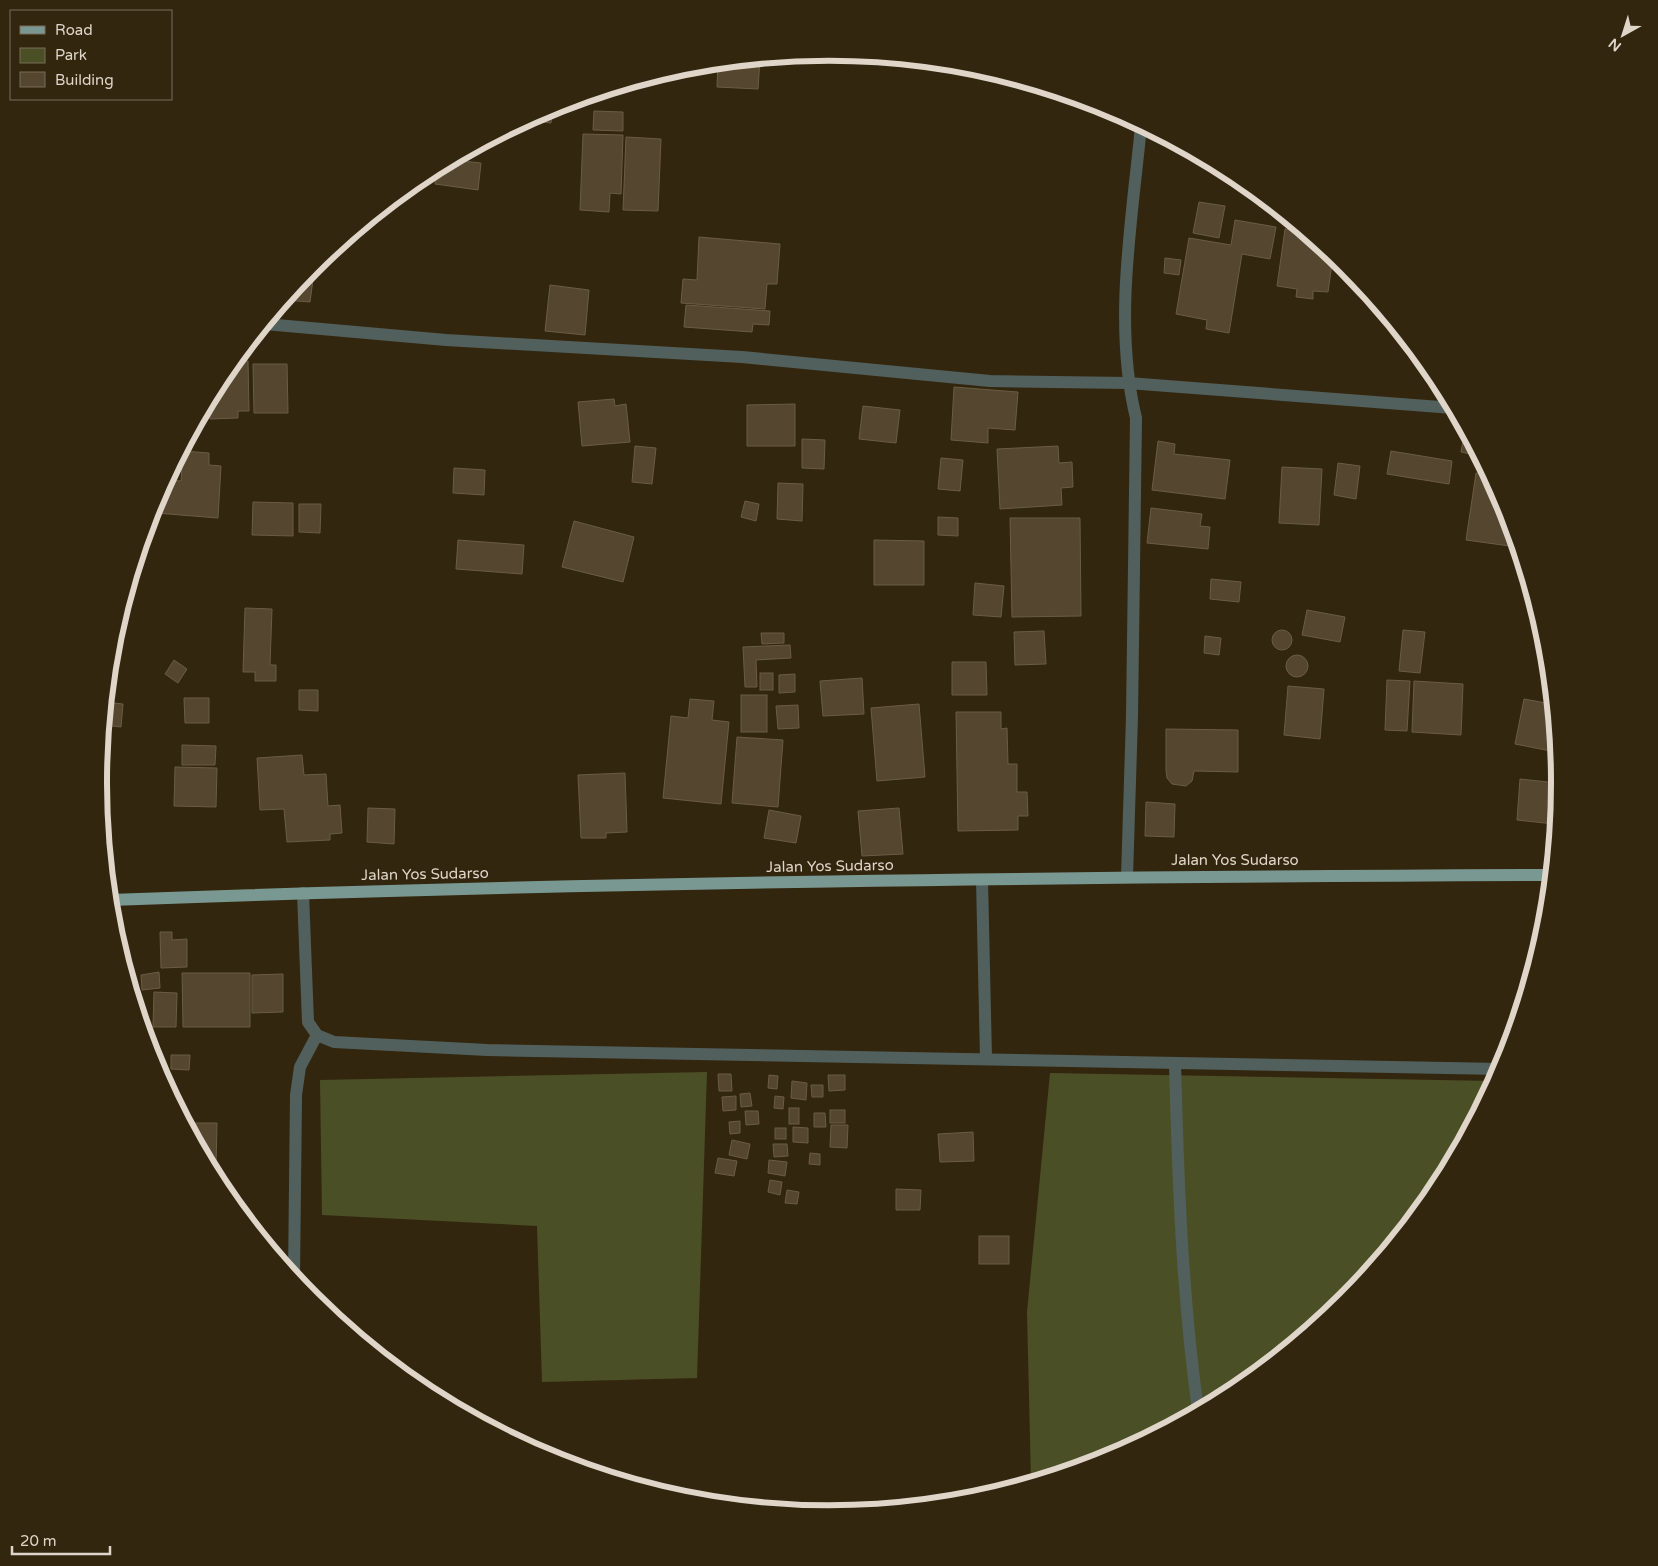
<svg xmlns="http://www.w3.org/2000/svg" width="1658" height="1566" viewBox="0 0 1658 1566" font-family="'Varela Round',sans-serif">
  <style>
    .green { fill: #4b4f26 }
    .building { fill: #55472f; stroke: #6b5c44 }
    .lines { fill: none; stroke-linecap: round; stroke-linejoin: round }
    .minor { stroke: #52605d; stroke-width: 12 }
    .primary { stroke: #7a9892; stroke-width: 12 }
    .labels { text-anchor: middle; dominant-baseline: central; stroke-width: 4; stroke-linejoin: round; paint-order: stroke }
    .street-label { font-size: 15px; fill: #dfd6c9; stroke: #33260f }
    .rim { fill: none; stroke: #dfd6c9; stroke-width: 6 }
  </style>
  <rect width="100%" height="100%" fill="#33260f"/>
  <g class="green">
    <polygon points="707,1072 697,1378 542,1382 537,1226 322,1215 320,1080"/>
    <polygon points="1050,1073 1494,1081 1436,1189 1345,1300 1235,1391 1108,1458 1031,1482 1027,1312"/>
  </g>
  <g class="building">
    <polygon points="760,59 758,89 717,87 718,63"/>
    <polygon points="553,107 551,123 527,120 550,108"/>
    <polygon points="594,111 623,112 623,131 593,130"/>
    <polygon points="583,134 623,135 621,194 610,193 609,212 580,210"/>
    <polygon points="626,137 661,139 658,211 623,210"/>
    <polygon points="453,160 481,163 478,190 435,184 437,168"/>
    <polygon points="1261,197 1277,211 1259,206"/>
    <polygon points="1199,202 1225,206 1219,238 1193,233"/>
    <polygon points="1235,220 1276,227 1270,259 1242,254 1229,333 1206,329 1207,320 1176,314 1189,238 1231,245"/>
    <polygon points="1285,229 1302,231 1333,256 1328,292 1313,291 1313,299 1296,297 1297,289 1277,286"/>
    <polygon points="699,237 780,244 777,284 767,284 765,309 681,303 683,279 697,280"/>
    <polygon points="1165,258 1181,260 1179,275 1164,273"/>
    <polygon points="309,271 314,272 310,302 285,300"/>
    <polygon points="550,285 589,290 585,335 545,331"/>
    <polygon points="686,305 770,311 769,325 753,324 752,332 684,327"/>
    <polygon points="248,361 249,411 238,411 238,418 210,419 210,399 222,377 234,362"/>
    <polygon points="253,364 287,364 288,413 254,413"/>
    <polygon points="954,387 1018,392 1015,430 988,428 988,443 951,440"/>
    <polygon points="614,399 615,406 626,404 630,442 582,446 578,402"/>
    <polygon points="795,404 795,446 747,446 747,405"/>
    <polygon points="863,406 900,410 896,443 859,439"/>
    <polygon points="1464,436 1469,438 1479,456 1461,452"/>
    <polygon points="802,439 825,440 824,469 802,468"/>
    <polygon points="1158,441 1175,444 1174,454 1230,460 1225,499 1152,490"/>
    <polygon points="635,446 656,448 652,484 632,482"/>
    <polygon points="1058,446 1059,463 1072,462 1073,487 1061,488 1062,505 1000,509 997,449"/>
    <polygon points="183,451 209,453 209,465 221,466 218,518 156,513 157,498 167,480 181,481"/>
    <polygon points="1391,451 1452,461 1449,484 1387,474"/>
    <polygon points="941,458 963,460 960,491 938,489"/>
    <polygon points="1338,463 1360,466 1356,499 1334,495"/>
    <polygon points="1282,467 1322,469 1319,525 1279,523"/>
    <polygon points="454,468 485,470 484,495 453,493"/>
    <polygon points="1476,473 1489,475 1504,504 1517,547 1466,540"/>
    <polygon points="778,483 803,484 802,521 777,519"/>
    <polygon points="745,501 759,504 756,521 741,517"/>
    <polygon points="253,502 293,503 293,536 252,535"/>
    <polygon points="299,504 321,504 320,533 299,532"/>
    <polygon points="1151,508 1202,514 1200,526 1210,527 1208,549 1147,543"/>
    <polygon points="938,517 958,518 958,536 938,535"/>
    <polygon points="1010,518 1080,518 1081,616 1012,617"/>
    <polygon points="574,521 634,537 623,582 562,567"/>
    <polygon points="458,540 524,545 522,574 456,569"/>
    <polygon points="874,540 924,541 924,585 874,585"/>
    <polygon points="1211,579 1241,582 1239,602 1210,599"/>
    <polygon points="975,583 1004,586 1001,617 973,615"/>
    <polygon points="245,608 272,609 270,665 276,665 276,681 255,681 255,672 243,672"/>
    <polygon points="1307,610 1345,617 1340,642 1302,635"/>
    <circle cx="1282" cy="640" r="10"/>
    <polygon points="1403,630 1425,632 1420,673 1399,671"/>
    <polygon points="1044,631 1046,664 1015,665 1014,632"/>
    <polygon points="761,633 784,633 784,643 762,644"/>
    <polygon points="1205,636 1221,638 1219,655 1204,653"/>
    <polygon points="790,645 791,658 756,660 757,687 745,687 743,647"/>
    <circle cx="1297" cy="666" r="11"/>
    <polygon points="174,660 187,669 178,683 165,674"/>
    <polygon points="952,662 986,662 987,695 952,695"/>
    <rect x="760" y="673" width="13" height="17"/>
    <polygon points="795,674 795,692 779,693 779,675"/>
    <polygon points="862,678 864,714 823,716 820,681"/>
    <polygon points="1387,680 1410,681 1407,731 1385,730"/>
    <polygon points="1414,681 1463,684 1461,735 1412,732"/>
    <polygon points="1288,686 1324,689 1320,739 1284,735"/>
    <polygon points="299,690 318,690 318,711 299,710"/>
    <rect x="741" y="695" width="26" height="37"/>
    <polygon points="184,698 209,698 209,723 185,723"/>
    <polygon points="690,699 714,701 712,720 729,722 721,804 663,798 671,716 688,718"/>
    <polygon points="1524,699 1552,704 1556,752 1515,744"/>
    <polygon points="106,702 123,704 121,727 104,725"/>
    <polygon points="919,704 925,777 877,781 871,708"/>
    <polygon points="798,705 799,728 778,729 776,706"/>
    <polygon points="956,712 1001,712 1001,729 1007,728 1008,764 1017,764 1017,792 1027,792 1028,816 1018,816 1018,830 958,831"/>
    <polygon points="1166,729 1238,730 1238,772 1194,771 1192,781 1186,786 1172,784 1167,778 1166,770"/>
    <polygon points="737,737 783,740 778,807 732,803"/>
    <polygon points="182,745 216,746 215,765 182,765"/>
    <polygon points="302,755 304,775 326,774 328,806 340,805 342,833 330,834 330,840 287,842 284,809 260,810 257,758"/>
    <polygon points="175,767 217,768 216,807 174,806"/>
    <polygon points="625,773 627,832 606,833 606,838 581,838 578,775"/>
    <polygon points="1520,779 1557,783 1554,824 1517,820"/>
    <polygon points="1146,802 1175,804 1174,837 1145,836"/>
    <polygon points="368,808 395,809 394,844 367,842"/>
    <polygon points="899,808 903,854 862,856 858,811"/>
    <polygon points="769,810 801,816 796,843 764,838"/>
    <polygon points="160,932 172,932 172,940 187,939 187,967 161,968"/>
    <polygon points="159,972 160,988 142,990 141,975"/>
    <polygon points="182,973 250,973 250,1027 183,1027"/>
    <polygon points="283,974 283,1012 252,1013 252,975"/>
    <polygon points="154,992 177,993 176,1027 153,1027"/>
    <polygon points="171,1055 190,1055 189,1070 171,1069"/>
    <polygon points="152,1057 162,1058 162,1067 156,1067"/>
    <polygon points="718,1074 731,1074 732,1091 719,1091"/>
    <polygon points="769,1075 778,1076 777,1089 768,1088"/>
    <polygon points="828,1075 845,1075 845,1090 829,1091"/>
    <polygon points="792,1081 807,1083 806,1100 791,1098"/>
    <polygon points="811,1085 823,1085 823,1097 812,1097"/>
    <polygon points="750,1093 752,1106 741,1107 740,1094"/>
    <polygon points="736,1096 736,1110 723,1111 722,1097"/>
    <polygon points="775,1096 784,1097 783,1109 774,1108"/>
    <rect x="789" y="1108" width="10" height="16"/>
    <rect x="830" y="1110" width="15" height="13"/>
    <polygon points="745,1111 758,1111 759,1124 746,1125"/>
    <polygon points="814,1113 825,1113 826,1127 814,1127"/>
    <polygon points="740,1121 740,1133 730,1134 729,1122"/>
    <polygon points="186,1123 217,1123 216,1167 210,1167"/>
    <polygon points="831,1125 848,1125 847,1148 830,1147"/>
    <polygon points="793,1127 808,1128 808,1143 793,1142"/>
    <rect x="775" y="1128" width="11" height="11"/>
    <polygon points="973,1132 974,1161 940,1162 938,1134"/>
    <polygon points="732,1140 750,1144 747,1159 729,1155"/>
    <polygon points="773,1144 787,1144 788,1156 774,1157"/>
    <polygon points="810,1153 820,1154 820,1165 809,1164"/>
    <polygon points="718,1158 737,1161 734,1176 715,1173"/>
    <polygon points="769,1160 787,1162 785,1176 768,1173"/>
    <polygon points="770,1180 782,1182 780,1195 768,1192"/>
    <polygon points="896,1189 921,1190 920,1210 896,1210"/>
    <polygon points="787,1190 799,1192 797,1204 785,1203"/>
    <rect x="979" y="1236" width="30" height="28"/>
  </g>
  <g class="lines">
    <g class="minor">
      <polyline points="265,324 446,340 742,357 990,381 1128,383 1453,408"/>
      <path d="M 1127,877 L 1132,716 L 1136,418 C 1113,324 1132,221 1141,126"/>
      <polyline points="982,880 986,1058"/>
      <polyline points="303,893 308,1022 317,1035 334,1042 487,1050 1501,1069"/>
      <path d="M 1175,1063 C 1178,1179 1182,1295 1198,1410"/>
      <polyline points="294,1277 296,1095 300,1067 317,1035"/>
    </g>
    <path class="primary" d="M 110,900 C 590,882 1070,877 1550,875"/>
  </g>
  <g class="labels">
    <g class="street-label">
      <text x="1235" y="860">Jalan Yos Sudarso</text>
      <text transform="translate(830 866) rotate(-1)">Jalan Yos Sudarso</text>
      <text transform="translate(425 874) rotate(-1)">Jalan Yos Sudarso</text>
    </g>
  </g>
  <path d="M0 0H1658V1566H0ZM107 783a722 722 0 1 1 1444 0a722 722 0 1 1-1444 0Z" fill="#33260f" fill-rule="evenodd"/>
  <path class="rim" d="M107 783a722 722 0 1 1 1444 0a722 722 0 1 1-1444 0Z"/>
  <rect x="10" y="10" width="162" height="90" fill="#33260f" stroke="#786c59"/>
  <rect x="20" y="26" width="25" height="8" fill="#7a9892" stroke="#786c59"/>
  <text x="55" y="35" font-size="15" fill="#dfd6c9">Road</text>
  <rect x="20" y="48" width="25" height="15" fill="#4b4f26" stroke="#786c59"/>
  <text x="55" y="60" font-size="15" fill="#dfd6c9">Park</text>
  <rect x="20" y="72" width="25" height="15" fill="#55472f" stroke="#786c59"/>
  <text x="55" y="85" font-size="15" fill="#dfd6c9">Building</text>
  <g transform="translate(1623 35) rotate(219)" stroke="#33260f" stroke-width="4" paint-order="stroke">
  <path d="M0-4L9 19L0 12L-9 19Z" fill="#dfd6c9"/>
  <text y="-8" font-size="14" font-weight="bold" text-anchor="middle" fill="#dfd6c9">N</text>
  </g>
  <path d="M12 1546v8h98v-8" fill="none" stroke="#dfd6c9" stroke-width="2.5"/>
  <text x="20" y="1546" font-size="15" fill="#dfd6c9" stroke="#33260f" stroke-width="4" paint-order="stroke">20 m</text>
</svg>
